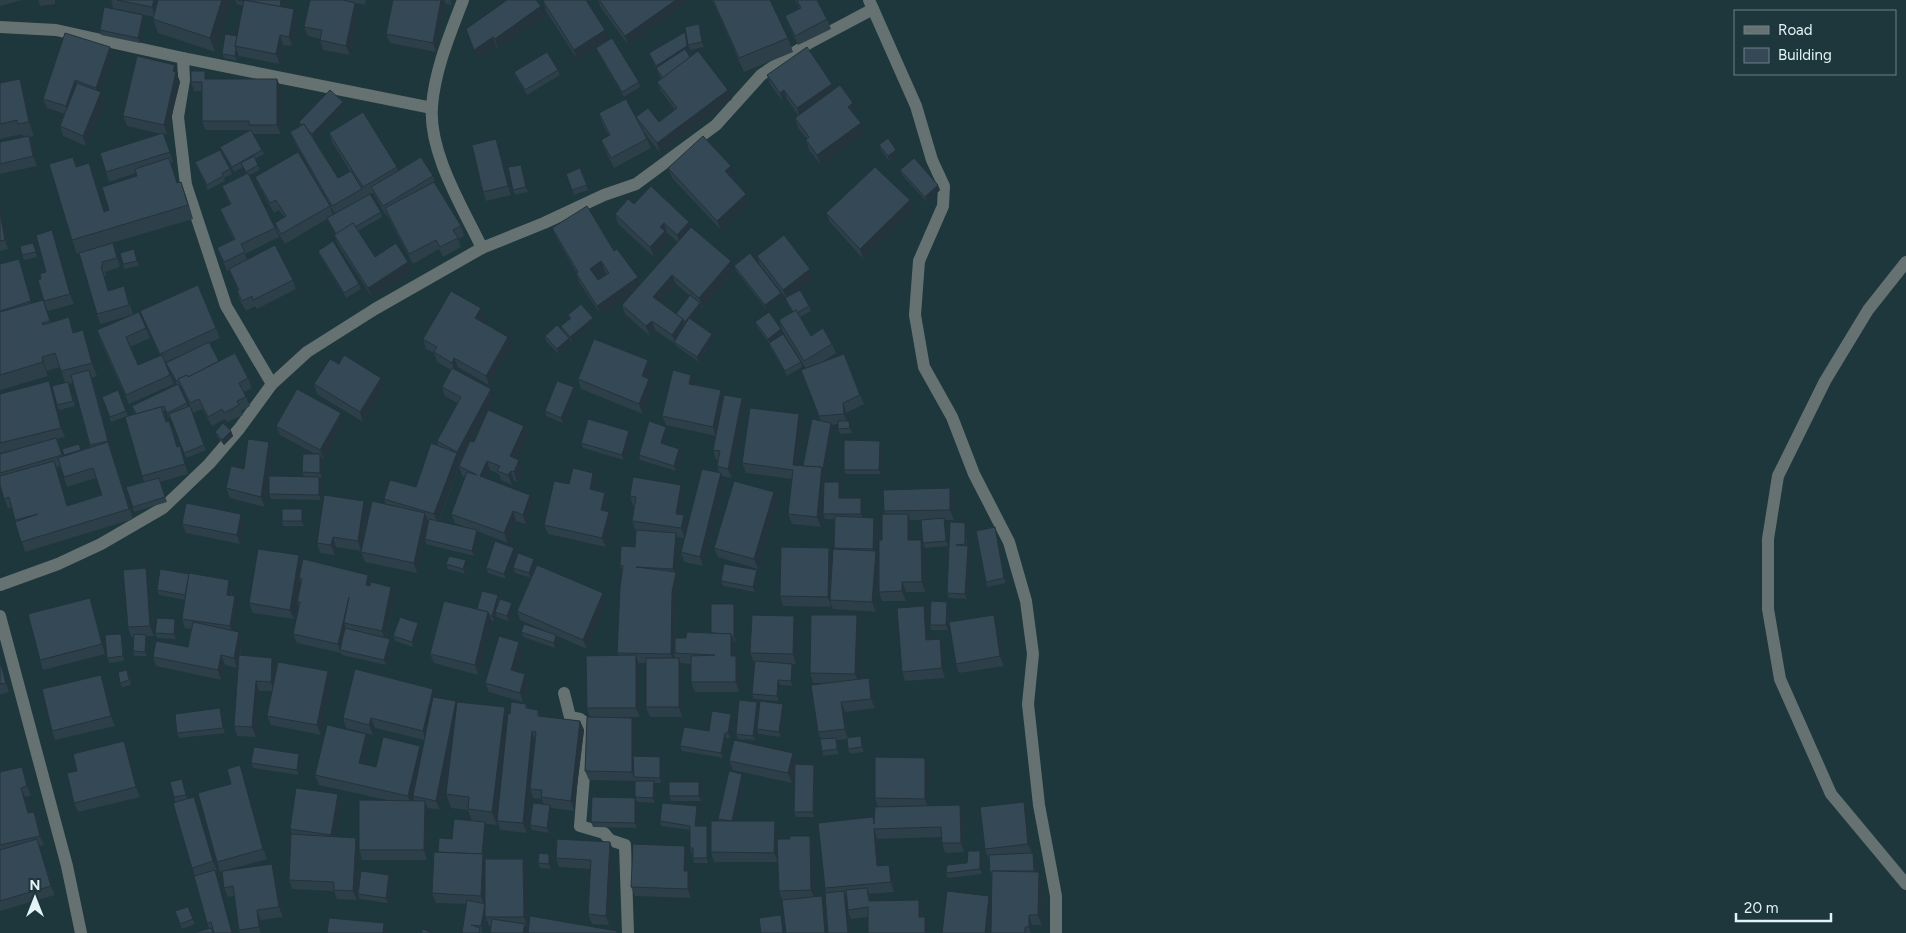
<svg xmlns="http://www.w3.org/2000/svg" width="1906" height="933" viewBox="0 0 1906 933" font-family="Figtree,sans-serif">
  <style>
    .lines { fill: none; stroke-linecap: round; stroke-linejoin: round }
    .service { stroke: #667271; stroke-width: 12 }
    .minor { stroke: #667271; stroke-width: 12 }
    .wall { fill: #2d3f49; fill-rule: evenodd }
    .shaded-wall { fill: #24333c }
    .building { fill: #344955; stroke: #24333c; fill-rule: evenodd }
  </style>
  <rect width="100%" height="100%" fill="#1d373c"/>
  <g class="lines">
    <g class="service">
      <polyline points="869,0 916,106 932,160 944,186 943,206 919,261 915,315 924,367 952,417 974,474 1009,542 1026,601 1033,654 1028,704 1039,805 1056,896 1056,933"/>
      <polyline points="1906,262 1868,310 1825,381 1778,476 1768,539 1768,609 1780,679 1831,794 1906,884"/>
    </g>
    <g class="minor">
      <path d="M 463,0 C 450,34 435,69 432,106 C 428,152 463,208 482,248"/>
      <polyline points="0,27 56,30 183,58 432,108"/>
      <polyline points="183,58 184,80 178,117 186,185 226,306 272,384"/>
      <polyline points="0,585 58,564 101,544 163,508 209,464 239,429 272,384 307,352 375,309 482,248 544,223 604,195 636,184 716,125 761,75 809,43 873,9"/>
      <polyline points="0,616 67,866 81,933"/>
      <polyline points="564,693 570,717 580,719 588,725 580,826 604,833 610,840 625,845 628,933"/>
    </g>
  </g>
  <g class="wall">
    <polygon points="0,0 22,0 0,6"/>
    <polygon points="38,0 55,0 55,4 40,6"/>
    <polygon points="111,0 232,0 215,52 158,33 153,19 154,17 113,8"/>
    <polygon points="235,0 283,0 283,7 297,19 292,46 283,45 280,64 239,56 238,54 237,61 224,58 222,54 237,36 243,6 237,4"/>
    <polygon points="310,0 366,0 365,5 355,3 358,12 350,55 323,50 320,40 320,39 308,36 304,27"/>
    <polygon points="393,0 453,0 452,5 446,4 436,52 390,43 386,34"/>
    <polygon points="598,0 685,0 686,4 628,45 600,6"/>
    <polygon points="712,0 771,0 770,0 788,38 793,52 744,72"/>
    <polygon points="795,0 817,0 827,19 831,29 798,45 789,26 785,16 800,9"/>
    <polygon points="543,1 609,40 639,82 640,87 624,97 598,53 596,48 577,59 546,11"/>
    <polygon points="143,15 144,20 140,43 101,35 100,30"/>
    <polygon points="545,16 498,49 496,46 478,59 466,29"/>
    <polygon points="699,24 701,29 704,47 690,50 688,45"/>
    <polygon points="686,37 689,51 687,52 690,57 732,99 660,153 643,131 647,139 651,148 614,168 605,150 601,140 609,136 602,123 599,113 638,121 636,117 659,122 675,110 661,91 657,82 661,79 658,73 656,68 649,53"/>
    <polygon points="110,47 113,57 101,93 105,102 86,146 63,136 60,126 65,114 47,108 43,99"/>
    <polygon points="175,65 178,74 178,77 180,82 167,135 164,134 173,162 171,163 177,183 181,182 193,219 101,246 113,243 120,267 105,272 106,275 104,276 109,291 127,296 133,314 146,328 150,338 130,347 138,365 160,356 140,311 216,328 220,338 209,343 219,361 248,378 252,388 244,392 250,406 241,411 243,415 227,422 225,419 212,426 202,409 193,413 181,386 180,387 188,407 190,406 206,450 186,458 170,417 169,418 165,410 163,411 167,422 173,430 177,447 180,446 188,474 160,482 167,502 134,512 126,487 144,482 125,417 111,422 102,397 118,390 128,416 135,414 132,406 177,385 166,363 184,354 165,362 174,384 129,404 100,340 97,330 132,315 100,324 79,253 77,254 72,240 73,157 77,167 94,176 105,212 109,210 137,176 136,173 109,182 100,153 161,134 127,126 123,116"/>
    <polygon points="558,70 560,75 527,95 516,77 514,72"/>
    <polygon points="767,75 834,89 857,112 854,114 864,133 821,165 809,150 806,140 807,139 798,128 795,118 798,115 787,99 783,102 770,84"/>
    <polygon points="208,79 277,79 281,89 281,134 253,134 262,150 264,154 255,159 260,170 250,175 275,228 279,237 245,254 247,259 293,280 296,289 257,309 255,306 246,311 240,301 237,291 238,290 230,270 227,271 217,248 234,240 224,219 220,209 230,205 222,186 246,174 243,167 234,172 222,152 220,147 249,130 205,130 202,121 202,91 194,91 191,82"/>
    <polygon points="0,83 25,93 34,136 30,137 33,146 37,166 0,174 0,142 23,137 22,134 0,139"/>
    <polygon points="345,107 314,139 312,137 338,178 350,171 332,142 329,133 397,167 398,171 433,176 435,183 461,226 464,236 458,239 461,247 443,257 439,249 413,264 387,215 386,216 375,196 373,193 370,194 381,212 382,217 358,231 375,257 408,262 412,272 372,297 338,245 334,235 335,234 327,219 285,244 278,233 275,223 284,217 279,210 274,213 259,186 255,177 330,206 333,215 335,214 294,141 290,132 300,126 299,122"/>
    <polygon points="879,145 898,155 889,161 881,150"/>
    <polygon points="500,149 511,195 486,201 483,192"/>
    <polygon points="195,162 230,169 232,174 224,178 225,181 208,190"/>
    <polygon points="521,165 528,192 515,195 513,190"/>
    <polygon points="580,168 588,190 574,195 566,174"/>
    <polygon points="668,168 734,175 732,178 746,194 750,203 721,230 672,178"/>
    <polygon points="900,170 940,190 927,202 902,175"/>
    <polygon points="910,200 913,210 863,259 830,222 826,213"/>
    <polygon points="0,203 1,206 8,249 0,251"/>
    <path d="M 634,204 L 689,222 L 691,227 L 734,271 L 703,308 L 702,307 L 702,308 L 692,320 L 712,334 L 714,339 L 699,362 L 676,346 L 675,344 L 655,330 L 650,336 L 625,314 L 622,305 L 631,294 L 601,315 L 579,282 L 576,273 L 576,272 L 556,237 L 552,228 L 614,251 L 638,277 L 641,283 L 678,242 L 667,233 L 666,234 L 669,241 L 654,257 L 618,224 L 615,214 ZM 605,271 L 607,275 L 598,280 L 596,277 ZM 676,284 L 690,296 L 676,314 L 660,302 Z"/>
    <polygon points="56,240 74,304 48,311 44,301 41,279 46,272"/>
    <polygon points="35,248 37,257 24,260 22,255"/>
    <polygon points="134,249 139,266 124,269 123,264"/>
    <polygon points="318,251 359,284 361,289 346,298 320,256"/>
    <polygon points="757,256 813,279 798,290 809,306 811,311 800,317 811,336 832,344 836,353 819,364 844,354 864,404 846,413 847,421 851,426 852,433 840,434 838,429 838,424 832,425 833,428 825,474 826,477 825,482 841,487 841,498 861,498 863,503 863,517 878,527 877,554 879,559 882,540 885,514 884,511 950,488 954,498 954,520 944,520 945,523 948,546 925,548 923,543 925,520 910,520 911,523 911,540 921,540 924,549 925,592 906,592 906,601 882,601 879,592 879,573 876,612 833,609 831,604 831,607 783,606 780,596 829,548 832,558 832,570 835,549 835,519 825,519 823,514 823,502 821,527 792,524 788,514 792,479 746,473 742,463 799,414 803,424 798,465 803,466 821,421 801,370 806,369 782,330 779,320 792,312 787,303 785,298 786,298 760,265"/>
    <path d="M 19,259 L 32,303 L 43,300 L 51,323 L 74,332 L 88,344 L 97,376 L 92,378 L 111,449 L 133,519 L 25,552 L 11,507 L 8,509 L 0,485 L 0,454 L 17,449 L 0,453 L 0,394 L 49,381 L 53,391 L 65,437 L 57,439 L 63,456 L 90,447 L 73,383 L 69,384 L 75,406 L 59,410 L 57,405 L 65,383 L 60,367 L 47,371 L 48,376 L 0,390 L 0,264 ZM 60,466 L 67,487 L 96,478 L 102,495 L 68,506 L 57,467 Z"/>
    <polygon points="734,266 781,293 783,298 767,310 736,271"/>
    <polygon points="568,315 595,323 572,342 569,339 571,343 559,354 546,341 545,336 563,331 561,326 570,319"/>
    <path d="M 485,318 L 482,322 L 512,347 L 489,385 L 458,367 L 456,371 L 494,399 L 471,441 L 474,442 L 524,426 L 528,436 L 517,459 L 523,469 L 517,482 L 514,481 L 512,485 L 501,480 L 499,474 L 490,470 L 486,479 L 533,505 L 526,524 L 516,521 L 508,543 L 477,531 L 478,535 L 474,556 L 426,544 L 425,539 L 429,521 L 427,520 L 428,522 L 417,573 L 365,562 L 361,552 L 361,551 L 336,547 L 335,555 L 320,553 L 317,543 L 364,501 L 368,510 L 362,550 L 386,504 L 384,499 L 416,487 L 438,446 L 437,441 L 457,403 L 445,396 L 442,387 L 451,370 L 437,362 L 434,353 L 426,349 L 423,339 ZM 459,467 L 462,476 L 465,477 L 451,514 L 455,523 L 470,529 L 439,522 Z"/>
    <polygon points="755,322 781,329 783,334 801,362 802,367 787,376 770,347 769,343 757,327"/>
    <polygon points="339,364 384,387 363,422 317,394 314,384"/>
    <polygon points="652,370 648,379 649,379 653,389 643,414 581,389 578,379"/>
    <polygon points="695,384 721,390 723,397 742,398 745,407 732,478 722,476 725,483 703,566 684,562 681,552 685,538 677,537 679,543 677,574 680,582 676,601 675,645 686,638 711,633 736,609 736,641 734,641 735,643 734,656 736,656 739,666 739,692 695,692 691,682 691,664 681,663 682,668 682,717 650,717 646,707 646,663 639,663 639,665 640,717 608,718 632,718 636,728 636,757 662,762 661,783 654,783 656,786 655,803 637,802 635,797 635,781 589,780 585,771 590,717 587,708 618,655 617,653 622,572 620,565 635,547 636,531 632,521 634,506 633,506 630,496 684,494 681,515 684,515 687,525 686,534 719,473 717,466 718,460 716,460 713,450 716,436 666,425 662,416"/>
    <polygon points="574,387 575,392 563,423 546,416 545,411"/>
    <polygon points="344,423 324,459 321,458 322,478 319,478 321,482 321,500 271,499 269,494 304,477 302,472 315,454 280,435 276,426"/>
    <polygon points="231,431 233,436 224,445 217,437 215,432"/>
    <polygon points="668,431 664,444 681,454 676,471 640,460 639,455"/>
    <polygon points="631,436 624,460 583,448 581,443"/>
    <polygon points="882,446 881,474 845,474 844,470"/>
    <polygon points="272,451 265,507 230,498 226,488 244,469"/>
    <polygon points="593,473 597,482 595,490 605,493 609,502 607,511 609,512 612,521 606,547 548,534 544,525 569,484"/>
    <polygon points="777,502 758,569 718,557 714,548"/>
    <polygon points="302,509 304,514 304,526 283,526 282,521"/>
    <polygon points="950,522 967,527 967,546 970,551 967,599 949,598 947,593"/>
    <polygon points="182,524 245,524 240,544 186,533"/>
    <polygon points="995,527 996,532 1006,583 987,587 986,582"/>
    <polygon points="516,553 506,579 488,573 486,568"/>
    <polygon points="299,555 302,564 368,575 371,582 394,596 386,638 390,639 391,644 386,665 342,655 341,653 297,643 293,634 299,608 297,602 301,583 300,581 294,619 253,613 249,603"/>
    <polygon points="446,564 468,565 465,574 448,569"/>
    <polygon points="536,564 531,578 607,603 587,649 557,636 558,640 555,648 523,637 521,632 545,631 520,620 517,611 531,578 515,573 513,568"/>
    <polygon points="146,568 149,577 154,636 147,636 148,640 147,656 134,656 133,651 133,637 131,637 128,627"/>
    <polygon points="758,575 755,592 723,586 721,581"/>
    <polygon points="232,589 232,596 238,606 234,631 242,641 240,655 276,668 276,672 328,671 331,681 321,735 271,725 267,716 272,691 259,691 256,737 237,736 234,726 239,661 237,668 225,665 221,680 156,666 153,657 188,647 191,629 185,628 182,619 185,600 159,595 157,590"/>
    <polygon points="498,595 499,600 513,608 509,621 497,617 496,614 494,621 492,621 478,675 434,663 430,654 477,609"/>
    <polygon points="947,602 949,607 948,630 931,630 930,625"/>
    <polygon points="93,608 105,654 43,670 40,660"/>
    <polygon points="857,615 860,625 859,679 869,678 873,688 875,708 845,712 848,737 863,741 864,752 850,754 848,749 847,739 837,740 839,754 823,756 822,751 821,739 818,732 827,683 813,683 810,673"/>
    <polygon points="794,616 798,626 796,664 792,664 794,669 792,686 780,685 779,701 754,699 752,694 755,662 754,662 750,653"/>
    <polygon points="927,616 929,640 943,649 945,678 905,681 902,672"/>
    <polygon points="418,623 420,628 413,647 395,641 393,636"/>
    <polygon points="177,624 176,639 157,638 155,633"/>
    <polygon points="997,625 1004,666 959,673 956,664"/>
    <polygon points="122,639 124,661 109,663 107,658"/>
    <polygon points="519,642 522,652 517,672 525,674 529,684 523,702 489,692 485,683"/>
    <polygon points="0,658 9,692 0,695"/>
    <path d="M 355,669 L 433,689 L 437,698 L 456,701 L 457,704 L 457,702 L 505,707 L 508,715 L 508,713 L 510,714 L 511,702 L 526,704 L 528,709 L 538,710 L 540,716 L 580,721 L 584,730 L 574,811 L 551,808 L 552,810 L 549,833 L 532,830 L 530,825 L 533,803 L 544,805 L 542,799 L 533,798 L 531,791 L 527,833 L 500,830 L 498,822 L 497,825 L 486,824 L 487,827 L 484,857 L 485,861 L 485,859 L 523,859 L 527,868 L 527,926 L 525,926 L 528,933 L 530,916 L 617,931 L 618,933 L 490,933 L 491,926 L 489,926 L 486,917 L 483,931 L 481,931 L 482,933 L 462,933 L 467,904 L 436,903 L 432,893 L 434,852 L 438,852 L 439,838 L 452,839 L 454,819 L 472,821 L 468,810 L 451,808 L 446,794 L 451,754 L 440,810 L 427,808 L 428,810 L 427,860 L 362,860 L 360,852 L 357,900 L 337,899 L 334,891 L 292,889 L 289,880 L 292,834 L 290,829 L 296,788 L 338,794 L 341,804 L 336,837 L 356,838 L 359,845 L 359,800 L 387,800 L 319,785 L 315,775 L 327,725 L 366,734 L 369,744 L 364,764 L 376,767 L 383,737 L 420,746 L 422,752 L 424,740 L 375,728 L 373,735 L 346,728 L 343,718 ZM 485,881 L 485,904 L 484,904 Z"/>
    <polygon points="129,675 131,685 122,687 120,683"/>
    <polygon points="105,684 115,726 55,740 52,731"/>
    <polygon points="759,707 755,740 738,739 736,734"/>
    <polygon points="785,708 781,737 758,734 757,729"/>
    <polygon points="222,713 225,733 179,738 177,733"/>
    <polygon points="731,714 733,719 730,738 726,738 723,758 682,751 680,746 709,731"/>
    <polygon points="128,751 140,797 78,812 74,803 77,771"/>
    <polygon points="793,753 797,762 796,764 814,765 815,770 814,817 796,817 794,812 795,768 792,783 733,770 729,761"/>
    <polygon points="299,754 301,759 299,775 253,768 251,763"/>
    <polygon points="240,765 243,775 267,859 220,872 217,862 231,784"/>
    <polygon points="22,767 26,776 31,796 25,797 29,813 34,812 38,821 44,845 40,846 55,895 0,911 0,772"/>
    <polygon points="929,767 928,806 963,815 964,852 945,853 942,843 942,837 877,839 880,866 893,875 894,892 869,894 871,901 922,909 923,917 928,927 868,917 851,919 848,912 850,933 782,900 779,891 778,862 714,862 711,852 719,821 718,819 744,779 735,821 778,831 778,839 790,839 810,836 813,845 815,897 822,896 826,906 826,893 825,888 874,821 878,807 875,798"/>
    <polygon points="182,779 187,799 194,797 217,871 215,871 218,879 214,932 213,932 209,928 207,923 174,797"/>
    <polygon points="701,787 701,801 671,801 669,796"/>
    <polygon points="637,803 637,828 593,827 591,822"/>
    <polygon points="699,811 697,826 708,831 708,863 694,863 690,848 690,830 661,826 660,821"/>
    <polygon points="1027,812 1032,853 1033,853 1035,858 1036,872 1039,872 1043,882 1042,925 1032,925 1032,933 991,933 991,920 989,933 942,933 989,896 991,902 992,878 990,873 989,858 988,858 985,849"/>
    <polygon points="685,846 688,855 687,871 692,881 691,898 635,896 631,887"/>
    <polygon points="980,851 982,856 982,874 948,878 946,873 967,863"/>
    <polygon points="614,852 609,925 592,924 588,914 591,869 559,867 556,858"/>
    <polygon points="549,854 551,858 551,869 540,868 538,863"/>
    <polygon points="272,864 276,874 283,917 260,920 262,933 240,933 239,930 234,896 228,897 224,888"/>
    <polygon points="391,879 388,903 359,899 358,894"/>
    <polygon points="188,907 195,924 182,929 175,911"/>
  </g>
  <g class="shaded-wall">
    <polygon points="154,0 159,0 155,17 152,7"/>
    <polygon points="222,0 232,0 215,52 210,38"/>
    <polygon points="281,0 283,0 284,1 281,14 279,9"/>
    <polygon points="441,0 444,0 446,4 436,52 433,43"/>
    <polygon points="450,0 453,0 452,5"/>
    <polygon points="676,0 685,0 686,4 628,45 625,36"/>
    <polygon points="355,3 358,12 350,55 346,46"/>
    <polygon points="541,6 545,16 498,49 495,39"/>
    <polygon points="294,9 297,19 292,46 289,37"/>
    <polygon points="143,15 144,20 140,43 138,38"/>
    <polygon points="699,24 701,29 704,47 702,42"/>
    <polygon points="605,30 609,40 577,59 574,50"/>
    <polygon points="685,32 686,37 689,51 658,70 656,66"/>
    <polygon points="280,35 283,45 280,64 276,54"/>
    <polygon points="493,37 496,46 478,59 474,50"/>
    <polygon points="110,47 113,57 101,93 105,102 86,146 83,136 99,96 96,88"/>
    <polygon points="236,49 238,54 237,61 235,56"/>
    <polygon points="175,65 178,74 178,77 180,82 167,135 164,125"/>
    <polygon points="20,79 25,93 34,136 29,122"/>
    <polygon points="277,79 281,89 281,134 277,125"/>
    <polygon points="75,80 78,90 70,116 66,106"/>
    <polygon points="832,84 835,94 800,118 797,108"/>
    <polygon points="728,90 732,99 660,153 657,143"/>
    <polygon points="784,90 787,99 783,102 780,93"/>
    <polygon points="343,102 345,107 314,139 312,134"/>
    <polygon points="853,103 857,112 852,116 848,107"/>
    <polygon points="861,123 864,133 821,165 817,155"/>
    <polygon points="29,136 33,146 37,166 33,156"/>
    <polygon points="496,139 500,149 511,195 508,186"/>
    <polygon points="896,150 898,155 889,161 888,156"/>
    <polygon points="89,163 94,176 109,226 104,212"/>
    <polygon points="521,165 523,170 528,192 526,187"/>
    <polygon points="731,166 734,175 729,181 725,171"/>
    <polygon points="181,182 186,196 193,219 188,205"/>
    <polygon points="938,185 940,190 927,202 925,197"/>
    <polygon points="746,194 750,203 721,230 717,221"/>
    <polygon points="910,200 913,210 863,259 860,249"/>
    <polygon points="0,203 1,206 8,249 5,240 0,211"/>
    <polygon points="689,222 692,232 680,244 677,235"/>
    <polygon points="664,223 667,233 666,234 669,241 654,257 650,247 660,227"/>
    <polygon points="52,230 56,240 74,304 70,294"/>
    <polygon points="19,259 22,269 35,311 31,301"/>
    <polygon points="601,261 605,271 594,278 590,269"/>
    <polygon points="731,261 734,271 703,308 699,298"/>
    <polygon points="408,262 412,272 372,297 368,288"/>
    <polygon points="810,269 813,279 787,299 783,290"/>
    <polygon points="672,275 676,284 656,307 653,297"/>
    <polygon points="638,277 642,287 601,315 597,306"/>
    <polygon points="781,293 783,298 767,310 765,305"/>
    <polygon points="700,303 702,308 687,327 685,322"/>
    <polygon points="481,308 485,318 479,328 475,318"/>
    <polygon points="593,318 595,323 572,342 570,337"/>
    <polygon points="683,319 686,329 675,342 672,335"/>
    <polygon points="652,321 655,330 650,336 646,326"/>
    <polygon points="781,329 783,334 770,344 768,339"/>
    <polygon points="83,330 88,344 97,376 92,363"/>
    <polygon points="712,334 714,339 699,362 697,357"/>
    <polygon points="508,337 512,347 489,385 486,376"/>
    <polygon points="569,338 571,343 559,354 557,349"/>
    <polygon points="42,357 47,371 48,376 43,362"/>
    <polygon points="454,358 458,367 455,372 452,363"/>
    <polygon points="648,360 652,370 645,386 642,376"/>
    <polygon points="89,370 92,380 111,449 133,519 108,441"/>
    <polygon points="691,375 695,384 693,393 689,384"/>
    <polygon points="381,378 384,387 363,422 360,412"/>
    <polygon points="649,379 653,389 643,414 639,404"/>
    <polygon points="49,381 53,391 65,437 61,428"/>
    <polygon points="574,387 575,392 563,423 561,418"/>
    <polygon points="491,389 494,399 460,461 457,452"/>
    <polygon points="721,390 724,400 716,436 713,427"/>
    <polygon points="742,398 745,407 732,478 728,469"/>
    <polygon points="843,403 846,413 847,424 844,414"/>
    <polygon points="341,413 344,423 324,459 320,450"/>
    <polygon points="799,414 803,424 797,474 793,465"/>
    <polygon points="849,421 851,426 852,433 850,428"/>
    <polygon points="831,423 833,428 825,474 826,477 821,527 817,517 822,467"/>
    <polygon points="524,426 528,436 514,466 510,456"/>
    <polygon points="666,427 668,431 663,448 661,443"/>
    <polygon points="231,431 233,436 224,445 222,440"/>
    <polygon points="629,431 631,436 624,460 622,455"/>
    <polygon points="880,441 882,446 881,474 879,470"/>
    <polygon points="269,442 272,451 265,507 261,497"/>
    <polygon points="679,449 681,454 676,471 674,466"/>
    <polygon points="457,453 460,463 438,523 434,514"/>
    <polygon points="320,454 322,459 322,478 320,473"/>
    <polygon points="519,460 523,469 517,482 514,472"/>
    <polygon points="54,461 58,471 71,516 67,506"/>
    <polygon points="487,461 490,470 483,486 480,476"/>
    <polygon points="511,471 514,481 512,485 508,475"/>
    <polygon points="593,473 597,482 593,499 590,489"/>
    <polygon points="721,473 725,483 703,566 700,557"/>
    <polygon points="319,477 321,482 321,500 319,495"/>
    <polygon points="839,482 841,487 841,503 839,498"/>
    <polygon points="681,485 684,494 680,524 676,514"/>
    <polygon points="950,488 954,498 954,520 950,510"/>
    <polygon points="774,492 777,502 758,569 754,559"/>
    <polygon points="605,493 609,502 605,520 601,510"/>
    <polygon points="530,495 533,505 526,524 523,515"/>
    <polygon points="861,498 863,503 863,519 861,514"/>
    <polygon points="364,501 368,510 361,551 358,541"/>
    <polygon points="302,509 304,514 304,526 302,521"/>
    <polygon points="513,511 516,521 508,543 504,533"/>
    <polygon points="609,512 612,521 606,547 602,538"/>
    <polygon points="425,513 428,522 417,573 414,563"/>
    <polygon points="241,514 245,524 240,544 237,535"/>
    <polygon points="908,514 911,523 911,549 908,540"/>
    <polygon points="684,515 687,525 685,538 681,528"/>
    <polygon points="874,518 878,527 877,554 879,561 876,612 872,602 876,556 873,549"/>
    <polygon points="944,518 945,523 948,546 946,541"/>
    <polygon points="965,523 967,527 966,549 965,544"/>
    <polygon points="995,527 996,532 1006,583 1004,578"/>
    <polygon points="477,530 478,535 474,556 472,551"/>
    <polygon points="676,533 679,543 677,574 680,582 676,601 674,663 671,654 672,592 676,576 673,569"/>
    <polygon points="333,537 336,547 335,555 331,545"/>
    <polygon points="921,540 924,549 925,592 922,582"/>
    <polygon points="968,546 970,551 967,599 965,594"/>
    <polygon points="514,548 516,553 506,579 504,574"/>
    <polygon points="829,548 832,558 831,600 830,600 831,604 831,607 828,597"/>
    <polygon points="299,555 302,565 299,578 300,581 294,619 290,610"/>
    <polygon points="534,559 536,564 531,578 529,573"/>
    <polygon points="466,560 468,565 465,574 463,569"/>
    <polygon points="146,568 149,577 154,636 150,626"/>
    <polygon points="757,570 758,575 755,592 753,587"/>
    <polygon points="368,575 372,585 370,595 366,585"/>
    <polygon points="229,580 232,589 230,605 227,595"/>
    <polygon points="902,582 906,592 906,601 902,591"/>
    <polygon points="391,587 394,596 385,640 382,631"/>
    <polygon points="603,593 607,603 587,649 583,640"/>
    <polygon points="498,595 499,600 495,612 496,614 494,621 492,616"/>
    <polygon points="235,596 238,606 234,636 230,626"/>
    <polygon points="349,597 344,623 347,630 340,650 338,644"/>
    <polygon points="90,598 93,608 105,654 102,644"/>
    <polygon points="947,602 949,607 948,630 946,625"/>
    <polygon points="512,603 513,608 509,621 507,616"/>
    <polygon points="734,604 736,609 736,641 734,636"/>
    <polygon points="924,606 927,616 930,650 926,640"/>
    <polygon points="488,612 492,622 478,675 475,665"/>
    <polygon points="857,615 860,625 859,683 855,674"/>
    <polygon points="994,615 997,625 1004,666 1000,656"/>
    <polygon points="794,616 798,626 796,664 793,654"/>
    <polygon points="175,619 177,624 176,639 174,634"/>
    <polygon points="418,623 420,628 413,647 412,642"/>
    <polygon points="239,632 242,641 237,668 234,658"/>
    <polygon points="731,634 735,643 734,666 731,656"/>
    <polygon points="146,635 148,640 147,656 145,652"/>
    <polygon points="556,635 558,640 555,648 554,643"/>
    <polygon points="390,639 391,644 386,665 384,660"/>
    <polygon points="940,639 943,649 945,678 942,668"/>
    <polygon points="519,642 522,652 515,680 511,670"/>
    <polygon points="221,655 225,665 221,680 218,670"/>
    <polygon points="636,655 639,665 640,717 636,708"/>
    <polygon points="736,656 739,666 739,692 736,682"/>
    <polygon points="0,658 9,692 6,683 0,661"/>
    <polygon points="272,658 276,668 274,692 271,682"/>
    <polygon points="679,658 682,668 682,717 679,707"/>
    <polygon points="792,664 794,669 792,686 791,681"/>
    <polygon points="328,671 331,681 321,735 317,725"/>
    <polygon points="525,674 529,684 523,702 520,693"/>
    <polygon points="101,675 105,684 115,726 111,716"/>
    <polygon points="869,678 873,688 875,708 871,699"/>
    <polygon points="778,680 780,685 779,701 777,696"/>
    <polygon points="256,681 259,691 256,737 252,727"/>
    <polygon points="433,689 437,699 426,741 423,731"/>
    <polygon points="456,701 459,711 440,810 436,801"/>
    <polygon points="757,702 759,707 755,740 753,736"/>
    <polygon points="841,702 845,712 848,739 845,729"/>
    <polygon points="783,704 785,708 781,737 779,732"/>
    <polygon points="505,707 510,721 497,821 497,825 492,812"/>
    <polygon points="220,708 222,713 225,733 223,728"/>
    <polygon points="731,714 733,719 730,738 728,733"/>
    <polygon points="371,718 375,728 373,735 369,725"/>
    <polygon points="632,718 636,728 636,777 634,777 632,772"/>
    <polygon points="580,721 584,730 574,811 571,801"/>
    <polygon points="532,731 535,741 530,789 531,791 527,833 523,823"/>
    <polygon points="725,733 726,738 723,758 721,753"/>
    <polygon points="366,734 369,744 362,772 359,763"/>
    <polygon points="861,736 863,741 864,752 862,747"/>
    <polygon points="836,738 837,743 839,754 837,749"/>
    <polygon points="124,741 128,751 140,797 136,787"/>
    <polygon points="420,746 423,756 413,796 414,798 412,806 408,796"/>
    <polygon points="793,753 797,762 792,783 788,773"/>
    <polygon points="299,754 301,759 299,775 297,770"/>
    <polygon points="660,757 662,762 661,783 660,778"/>
    <polygon points="925,758 929,767 928,808 925,799"/>
    <polygon points="240,765 243,775 267,859 263,849"/>
    <polygon points="814,765 815,770 814,817 813,812"/>
    <polygon points="22,767 26,776 31,796 27,786"/>
    <polygon points="742,774 744,779 734,826 732,822"/>
    <polygon points="654,781 656,786 655,803 653,798"/>
    <polygon points="699,782 701,787 701,801 699,796"/>
    <polygon points="21,788 25,797 31,823 28,813"/>
    <polygon points="338,794 341,804 335,845 331,835"/>
    <polygon points="194,797 198,807 217,871 213,861"/>
    <polygon points="635,798 637,803 637,828 635,823"/>
    <polygon points="425,801 428,810 427,860 424,850"/>
    <polygon points="1024,802 1027,812 1032,854 1028,844"/>
    <polygon points="550,805 552,810 549,833 547,828"/>
    <polygon points="960,805 963,815 964,852 961,843"/>
    <polygon points="697,806 699,811 697,831 695,826"/>
    <polygon points="34,812 38,821 44,845 40,836"/>
    <polygon points="775,821 778,831 778,862 774,853"/>
    <polygon points="485,822 487,827 484,857 486,864 484,905 481,896 481,858"/>
    <polygon points="707,826 708,831 708,863 707,858"/>
    <polygon points="874,829 877,839 881,876 877,866"/>
    <polygon points="810,836 813,845 815,899 811,890"/>
    <polygon points="356,838 360,847 359,850 360,852 357,900 353,891"/>
    <polygon points="37,839 41,849 55,895 51,886"/>
    <polygon points="610,842 614,852 609,925 606,916"/>
    <polygon points="685,846 688,855 687,881 684,871"/>
    <polygon points="980,851 982,856 982,874 980,869"/>
    <polygon points="1033,853 1035,858 1036,876 1034,871"/>
    <polygon points="549,854 551,858 551,869 549,864"/>
    <polygon points="523,859 527,868 527,926 524,917"/>
    <polygon points="272,864 276,874 283,917 279,907"/>
    <polygon points="889,865 893,875 894,892 891,882"/>
    <polygon points="215,870 218,879 233,933 232,933"/>
    <polygon points="688,871 692,881 691,898 688,889"/>
    <polygon points="1039,872 1043,882 1042,925 1038,915"/>
    <polygon points="389,875 391,879 388,903 386,898"/>
    <polygon points="867,888 870,897 872,910 869,901"/>
    <polygon points="844,891 847,900 848,910 850,933 848,933"/>
    <polygon points="822,896 826,906 828,933 825,933"/>
    <polygon points="989,896 993,906 989,933 985,933"/>
    <polygon points="919,900 922,909 923,927 919,917"/>
    <polygon points="485,904 487,909 483,931 481,926"/>
    <polygon points="257,910 260,920 262,933 261,933 259,927"/>
    <polygon points="781,915 782,920 784,933 783,933"/>
    <polygon points="1029,915 1032,925 1032,933 1031,933 1029,927"/>
    <polygon points="925,917 928,927 928,933 925,933"/>
    <polygon points="384,923 387,933 383,933"/>
    <polygon points="525,924 528,933 523,933"/>
  </g>
  <g class="building">
    <polygon points="117,0 154,0 152,7"/>
    <polygon points="158,0 222,0 210,38 153,19"/>
    <polygon points="237,0 281,0 280,7 244,0 244,1"/>
    <polygon points="244,0 294,9 289,37 280,35 276,54 235,46"/>
    <polygon points="310,0 343,0 355,3 346,46 320,40 322,30 304,27"/>
    <polygon points="393,0 441,0 433,43 386,34"/>
    <polygon points="507,0 536,0 541,6 495,39 493,37 474,50 466,29"/>
    <polygon points="545,0 586,0 605,30 574,50 543,1"/>
    <polygon points="599,0 676,0 625,36"/>
    <polygon points="713,0 770,0 788,38 739,58"/>
    <polygon points="797,0 817,0 827,19 795,36 785,16 801,8"/>
    <polygon points="104,7 143,15 138,38 100,30"/>
    <polygon points="699,24 702,42 688,45 685,27"/>
    <polygon points="685,32 687,46 656,66 649,53"/>
    <polygon points="65,33 110,47 96,88 75,80 66,106 43,99"/>
    <polygon points="225,34 237,36 235,46 236,49 235,56 222,54"/>
    <polygon points="612,38 639,82 622,92 596,48"/>
    <polygon points="807,47 832,84 797,108 784,90 780,93 767,75"/>
    <polygon points="685,49 690,57 663,78 656,68"/>
    <polygon points="698,51 728,90 657,143 636,117 648,108 659,122 677,108 657,82"/>
    <polygon points="547,52 558,70 525,90 514,72"/>
    <polygon points="137,56 175,65 173,71 176,72 164,125 123,116"/>
    <polygon points="191,71 205,71 205,79 277,79 277,125 249,125 249,121 202,121 202,82 191,82"/>
    <polygon points="20,79 29,122 18,124 17,120 0,124 0,83"/>
    <polygon points="77,83 101,92 83,136 60,126"/>
    <polygon points="840,85 853,103 848,107 861,123 817,155 806,140 809,137 795,118"/>
    <polygon points="330,90 343,102 312,134 308,130 304,124 302,125 299,122"/>
    <polygon points="626,99 647,139 611,158 601,140 610,135 599,113"/>
    <polygon points="363,112 397,167 363,187 329,133"/>
    <polygon points="304,124 338,178 351,171 362,189 332,206 290,132"/>
    <polygon points="251,130 262,150 232,167 220,147"/>
    <polygon points="163,133 170,152 106,172 100,153"/>
    <polygon points="29,136 33,156 0,164 0,142"/>
    <polygon points="703,136 731,166 725,171 746,194 717,221 668,168"/>
    <polygon points="888,138 896,150 888,156 879,145"/>
    <polygon points="496,139 508,186 483,192 472,145"/>
    <polygon points="220,150 230,169 222,173 223,176 207,185 195,162"/>
    <polygon points="298,152 330,206 281,234 275,223 286,216 276,200 270,203 255,177"/>
    <polygon points="254,156 258,165 246,172 241,163"/>
    <polygon points="73,157 76,167 89,163 104,212 109,210 102,187 137,176 135,169 169,158 177,183 181,182 188,205 72,240 49,164"/>
    <polygon points="421,157 433,176 383,206 371,187"/>
    <polygon points="914,158 938,185 925,197 900,170"/>
    <polygon points="521,165 526,187 513,190 508,167"/>
    <polygon points="875,167 910,200 860,249 826,213"/>
    <polygon points="580,168 587,185 572,190 566,174"/>
    <polygon points="248,173 275,228 241,244 245,252 224,262 217,248 235,239 220,209 231,204 222,186"/>
    <polygon points="434,182 461,226 453,230 458,238 440,247 436,240 409,254 385,208"/>
    <polygon points="651,186 689,222 677,235 664,223 660,227 665,231 650,247 615,214 628,199 634,204"/>
    <polygon points="370,194 381,212 355,227 353,223 336,234 327,218"/>
    <path d="M 587,206 L 614,251 L 617,249 L 638,277 L 597,306 L 576,273 L 578,272 L 552,228 ZM 601,261 L 609,273 L 598,280 L 590,269 Z"/>
    <polygon points="0,211 5,240 0,241"/>
    <polygon points="353,223 375,257 396,243 408,262 368,288 334,235"/>
    <polygon points="691,227 731,261 699,298 672,275 653,297 683,319 672,335 652,321 646,326 622,305"/>
    <polygon points="52,230 70,294 44,301 38,280 41,279 40,274 46,272 36,235"/>
    <polygon points="784,235 810,269 783,290 757,256"/>
    <polygon points="333,241 359,284 344,293 318,251"/>
    <polygon points="33,243 36,252 22,255 20,246"/>
    <polygon points="113,243 117,258 102,262 103,265 101,266 108,291 124,286 129,305 97,314 79,253"/>
    <polygon points="275,245 293,280 253,300 252,296 242,301 237,291 239,290 229,269"/>
    <polygon points="134,249 137,261 123,264 120,253"/>
    <polygon points="750,253 781,293 765,305 734,266"/>
    <polygon points="19,259 31,301 0,311 0,264"/>
    <polygon points="198,285 216,328 160,354 140,311"/>
    <polygon points="800,290 809,306 797,313 796,310 793,312 785,298"/>
    <polygon points="451,291 481,308 475,318 508,337 486,376 454,358 452,363 434,352 437,347 423,339"/>
    <polygon points="690,295 700,303 685,322 683,319 676,314"/>
    <polygon points="43,300 50,321 42,323 43,325 69,317 73,333 83,330 92,363 61,371 55,353 42,357 43,362 0,375 0,312"/>
    <polygon points="581,304 593,318 570,337 561,326 571,318 568,315"/>
    <polygon points="796,310 811,336 823,328 832,344 804,361 779,320"/>
    <polygon points="139,312 146,328 126,337 138,365 162,355 170,375 126,395 97,330"/>
    <polygon points="769,312 781,329 768,339 755,322"/>
    <polygon points="689,318 712,334 697,357 674,342"/>
    <polygon points="557,325 569,338 557,349 545,336"/>
    <polygon points="783,334 801,362 785,371 769,343"/>
    <polygon points="594,339 648,360 642,376 649,379 639,404 578,379"/>
    <polygon points="209,342 219,361 188,377 187,375 178,379 179,381 177,382 166,363"/>
    <polygon points="235,353 248,378 239,383 246,397 237,401 239,405 224,413 222,409 208,417 199,399 190,403 178,379 187,375 188,377"/>
    <polygon points="844,354 860,395 843,403 844,414 819,416 801,370"/>
    <polygon points="344,355 381,378 360,412 314,384 330,359 339,364"/>
    <polygon points="452,368 491,389 457,452 437,441 461,397 442,387"/>
    <polygon points="89,370 108,441 90,445 71,375"/>
    <polygon points="673,370 691,375 689,384 721,390 713,427 662,416"/>
    <polygon points="49,381 61,428 0,443 0,394"/>
    <polygon points="557,381 574,387 561,418 545,411"/>
    <polygon points="68,382 73,401 57,405 52,386"/>
    <polygon points="178,384 187,403 167,413 164,406 136,414 132,406"/>
    <polygon points="297,389 341,413 320,450 276,426"/>
    <polygon points="118,390 126,411 110,417 102,397"/>
    <polygon points="724,395 742,398 728,469 717,466 720,451 713,450"/>
    <polygon points="190,406 204,445 184,453 169,414"/>
    <polygon points="161,407 166,422 169,421 177,447 180,446 185,464 142,476 125,417"/>
    <polygon points="750,408 799,414 793,465 822,467 817,517 788,514 793,470 742,463"/>
    <polygon points="488,410 524,426 510,456 519,460 514,472 511,471 508,475 497,471 500,466 487,461 480,476 530,495 523,515 513,511 504,533 451,514 467,472 477,475 459,466 470,441 474,442"/>
    <polygon points="588,419 629,431 622,455 581,443"/>
    <polygon points="812,419 831,423 823,469 822,467 803,466"/>
    <polygon points="649,421 666,427 661,443 679,449 674,466 639,455"/>
    <polygon points="838,421 849,421 850,428 838,429"/>
    <polygon points="223,423 231,431 222,440 215,432"/>
    <polygon points="56,438 62,455 0,473 0,454"/>
    <polygon points="248,439 269,442 261,497 226,488 231,466 244,469"/>
    <polygon points="844,440 880,441 879,470 844,470"/>
    <polygon points="108,442 129,509 21,542 15,522 38,514 15,520 9,497 4,499 0,485 0,476 54,461 67,506 102,495 93,468 64,477 58,458"/>
    <polygon points="431,443 457,453 434,514 384,499 390,480 416,487"/>
    <polygon points="79,444 81,450 64,455 62,449"/>
    <polygon points="303,454 320,454 320,473 302,472"/>
    <polygon points="573,468 593,473 590,489 605,493 601,510 609,512 602,538 544,525 554,481 569,484"/>
    <polygon points="702,469 721,473 700,557 681,552"/>
    <polygon points="269,476 319,477 319,495 269,494"/>
    <polygon points="633,477 681,485 676,514 684,515 681,528 632,521 636,497 630,496"/>
    <polygon points="159,478 165,497 133,507 126,487"/>
    <polygon points="734,481 774,492 754,559 714,548"/>
    <polygon points="824,482 839,482 839,498 861,498 861,514 823,514"/>
    <polygon points="950,488 950,510 884,511 883,490"/>
    <polygon points="324,495 364,501 358,541 333,537 331,545 317,543"/>
    <polygon points="372,501 425,513 414,563 361,552"/>
    <polygon points="186,503 241,514 237,535 182,524"/>
    <rect x="282" y="509" width="20" height="12"/>
    <polygon points="882,514 908,514 908,540 921,540 922,582 902,582 902,591 879,592 879,540 882,540"/>
    <polygon points="835,516 874,518 873,549 834,548"/>
    <polygon points="944,518 946,541 923,543 921,520"/>
    <polygon points="429,519 477,530 472,551 425,539"/>
    <polygon points="950,522 965,523 965,544 956,545 968,546 965,594 947,593"/>
    <polygon points="995,527 1004,578 986,582 976,531"/>
    <polygon points="636,530 676,533 673,569 636,567 676,572 672,592 671,654 617,653 620,588 623,566 620,565 621,546 635,547"/>
    <polygon points="495,541 514,548 504,574 486,568"/>
    <polygon points="781,547 829,548 828,597 780,596"/>
    <polygon points="258,549 299,555 290,610 249,603"/>
    <polygon points="833,549 876,551 872,602 830,600"/>
    <polygon points="518,553 534,559 529,573 513,568"/>
    <polygon points="449,556 466,560 463,569 446,564"/>
    <polygon points="303,559 368,575 366,585 370,586 371,582 391,587 382,631 344,623 349,597 338,644 293,634 300,602 297,602 302,579 299,578"/>
    <polygon points="724,564 757,570 753,587 721,581"/>
    <polygon points="537,565 603,593 583,640 517,611"/>
    <polygon points="146,568 150,626 128,627 123,570"/>
    <polygon points="160,569 189,574 185,595 157,590"/>
    <polygon points="189,573 229,580 227,595 235,596 230,626 182,619"/>
    <polygon points="482,591 498,595 492,616 490,616 488,612 477,609"/>
    <polygon points="90,598 102,644 40,660 28,614"/>
    <polygon points="500,599 512,603 507,616 495,612"/>
    <polygon points="444,601 488,612 475,665 430,654"/>
    <polygon points="931,601 947,602 946,625 930,625"/>
    <polygon points="711,604 734,604 734,636 732,637 731,634 711,633"/>
    <polygon points="924,606 926,640 940,639 942,668 902,672 897,608"/>
    <polygon points="752,615 794,616 793,654 750,653"/>
    <polygon points="811,615 857,615 855,674 810,673"/>
    <polygon points="994,615 1000,656 956,664 949,622"/>
    <polygon points="400,617 418,623 412,642 393,636"/>
    <polygon points="157,618 175,619 174,634 155,633"/>
    <polygon points="193,622 239,632 234,658 221,655 218,670 153,657 156,641 188,647"/>
    <polygon points="524,624 556,635 554,643 521,632"/>
    <polygon points="345,628 390,639 384,660 340,650"/>
    <polygon points="687,632 731,634 731,656 736,656 736,682 691,682 691,656 715,655 675,653 675,638 686,638"/>
    <polygon points="121,634 123,656 107,658 105,635"/>
    <polygon points="134,634 146,635 145,652 133,651"/>
    <polygon points="499,636 519,642 511,670 525,674 520,693 485,683"/>
    <polygon points="239,655 272,658 271,682 256,681 252,727 234,726"/>
    <polygon points="636,655 636,708 587,708 586,656"/>
    <rect x="646" y="658" width="33" height="49"/>
    <polygon points="0,661 6,683 0,684"/>
    <polygon points="755,661 792,664 791,681 778,680 777,696 752,694"/>
    <polygon points="278,662 328,671 317,725 267,716"/>
    <polygon points="355,669 433,689 423,731 371,718 369,725 343,718"/>
    <polygon points="127,670 129,680 120,683 118,672"/>
    <polygon points="101,675 111,716 52,731 42,689"/>
    <polygon points="869,678 871,699 841,702 845,729 818,732 811,685"/>
    <polygon points="433,697 456,701 436,801 413,796"/>
    <polygon points="739,700 757,702 753,736 736,734"/>
    <polygon points="760,701 783,704 779,732 757,729"/>
    <polygon points="457,702 505,707 492,812 468,809 469,797 446,794"/>
    <polygon points="511,702 526,704 526,708 538,710 538,716 580,721 571,801 541,797 542,790 530,789 536,732 532,731 523,823 497,821 508,713 510,714"/>
    <polygon points="220,708 223,728 177,733 175,714"/>
    <polygon points="712,711 731,714 728,733 725,733 721,753 680,746 684,727 709,731"/>
    <polygon points="587,717 632,718 632,772 585,771"/>
    <polygon points="327,725 366,734 359,763 376,767 383,737 420,746 408,796 315,775"/>
    <polygon points="861,736 862,747 848,749 847,738"/>
    <polygon points="836,738 837,749 822,751 820,739"/>
    <polygon points="734,740 793,753 788,773 729,761"/>
    <polygon points="124,741 136,787 74,803 67,773 77,771 73,754"/>
    <polygon points="254,747 299,754 297,770 251,763"/>
    <polygon points="633,756 660,757 660,778 634,777"/>
    <polygon points="875,757 925,758 925,799 875,798"/>
    <polygon points="795,764 814,765 813,812 794,812"/>
    <polygon points="240,765 263,849 217,862 198,793 231,784 227,769"/>
    <polygon points="22,767 27,786 21,788 28,813 34,812 40,836 0,845 0,772"/>
    <polygon points="729,771 742,774 732,821 718,819"/>
    <polygon points="182,779 186,795 174,797 170,782"/>
    <polygon points="635,781 654,781 653,798 635,797"/>
    <rect x="669" y="782" width="30" height="14"/>
    <polygon points="296,788 338,794 331,835 290,829"/>
    <polygon points="194,797 213,861 192,868 173,803"/>
    <polygon points="592,797 635,798 635,823 591,822"/>
    <polygon points="359,800 425,801 424,850 359,850"/>
    <polygon points="1024,802 1028,844 985,849 980,807"/>
    <polygon points="533,803 550,805 547,828 530,825"/>
    <polygon points="662,803 697,806 695,826 707,826 707,858 693,858 693,848 690,848 690,826 660,821"/>
    <polygon points="960,805 961,843 942,843 941,827 874,829 877,866 889,865 891,882 825,888 818,823 873,817 874,824 875,807"/>
    <polygon points="454,819 485,822 482,854 438,852 439,838 452,839"/>
    <polygon points="711,821 775,821 774,853 711,852"/>
    <polygon points="291,834 356,838 353,891 334,890 334,882 289,880"/>
    <polygon points="790,836 810,836 811,890 779,891 777,839 790,839"/>
    <polygon points="37,839 51,886 0,901 0,850"/>
    <polygon points="557,839 610,842 606,916 588,914 591,860 556,858"/>
    <polygon points="633,844 685,846 684,871 688,871 688,889 631,887"/>
    <polygon points="968,851 980,851 980,869 946,873 947,865 967,863"/>
    <polygon points="434,852 483,854 481,896 432,893"/>
    <polygon points="539,853 549,854 549,864 538,863"/>
    <polygon points="1033,853 1034,871 992,871 992,873 990,873 989,855"/>
    <polygon points="485,859 523,859 524,917 485,917"/>
    <polygon points="272,864 279,907 257,910 259,927 239,930 233,886 224,888 222,871"/>
    <polygon points="215,870 232,933 214,933 211,922 207,923 194,876"/>
    <polygon points="361,871 389,875 386,898 358,894"/>
    <polygon points="992,871 1039,872 1038,915 1029,915 1029,927 1025,927 1025,933 991,933"/>
    <polygon points="867,888 869,901 919,900 919,917 925,917 925,933 868,933 868,907 848,910 846,890"/>
    <polygon points="844,891 848,933 828,933 825,893"/>
    <polygon points="947,891 989,896 985,933 942,933"/>
    <polygon points="822,896 825,933 786,933 782,900"/>
    <polygon points="467,900 485,904 481,926 471,925 480,928 479,933 462,933"/>
    <polygon points="188,907 193,919 180,924 175,911"/>
    <polygon points="781,915 783,933 761,933 759,918"/>
    <polygon points="530,916 617,931 617,933 528,933"/>
    <polygon points="329,918 384,923 383,933 327,933"/>
    <polygon points="492,919 525,924 523,933 490,933"/>
    <polygon points="211,928 213,933 193,933"/>
    <polygon points="423,929 432,933 421,933"/>
  </g>
  <rect x="1734" y="10" width="162" height="65" fill="#1d373c" stroke="#6d8286"/>
  <rect x="1744" y="26" width="25" height="8" fill="#667271" stroke="#6d8286"/>
  <text x="1778" y="35" font-size="15" fill="#e4f3f6">Road</text>
  <rect x="1744" y="48" width="25" height="15" fill="#344955" stroke="#6d8286"/>
  <text x="1778" y="60" font-size="15" fill="#e4f3f6">Building</text>
  <g transform="translate(35 898)" stroke="#1d373c" stroke-width="4" paint-order="stroke">
  <path d="M0-4L9 19L0 12L-9 19Z" fill="#e4f3f6"/>
  <text y="-8" font-size="14" font-weight="bold" text-anchor="middle" fill="#e4f3f6">N</text>
  </g>
  <path d="M1736 913v8h95v-8" fill="none" stroke="#e4f3f6" stroke-width="2.5"/>
  <text x="1744" y="913" font-size="15" fill="#e4f3f6" stroke="#1d373c" stroke-width="4" paint-order="stroke">20 m</text>
</svg>
